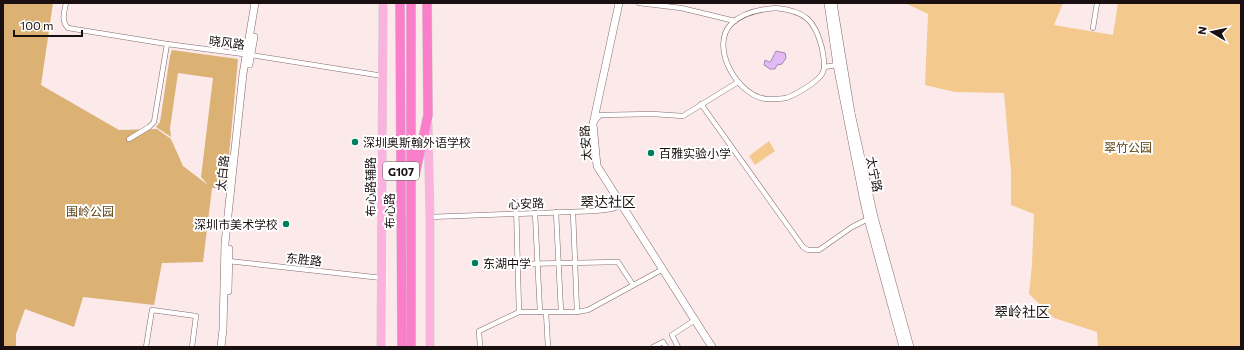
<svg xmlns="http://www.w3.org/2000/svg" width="1244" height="350" viewBox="0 0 1244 350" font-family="Commissioner,'Noto Sans SC',sans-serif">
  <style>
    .green { fill: #f3c98e }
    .forest { fill: #dbb174 }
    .water { fill: #e2baf6; stroke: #a687b1 }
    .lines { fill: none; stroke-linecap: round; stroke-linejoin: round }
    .street-casing { stroke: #83696a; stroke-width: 5.5 }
    .secondary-casing { stroke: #83696a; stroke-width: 8 }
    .primary-casing { stroke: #d1cfcf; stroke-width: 9 }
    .highway-casing { stroke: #d1cfcf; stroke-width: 10 }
    .street { stroke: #fff; stroke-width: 4.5 }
    .secondary { stroke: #fff; stroke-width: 7 }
    .primary { stroke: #fcb2df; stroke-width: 8 }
    .highway { stroke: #fa7eca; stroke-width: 9 }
    .poi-dot { fill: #007f5f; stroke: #fff; stroke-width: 1.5 }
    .labels { text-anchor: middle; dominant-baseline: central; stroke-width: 4; stroke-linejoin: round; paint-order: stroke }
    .shield { fill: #fff; stroke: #5f5858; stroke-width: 1 }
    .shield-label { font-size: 11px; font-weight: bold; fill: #1a1011 }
    .street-label { font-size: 12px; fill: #1a1011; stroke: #fff }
    .poi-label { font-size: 12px; fill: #1a1011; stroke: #fff; text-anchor: start }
    .park-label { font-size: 12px; fill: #604415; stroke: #fff }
    .quarter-label { font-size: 14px; fill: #1a1011; stroke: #fff }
  </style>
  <rect width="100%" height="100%" fill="#fceaea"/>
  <g class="green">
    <polygon points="905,3 1063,3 1054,25 1113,35 1118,3 1239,3 1241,6 1241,347 1098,347 1097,332 1054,318 1029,294 1032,264 1034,214 1011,205 1011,172 1004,93 955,92 925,85 928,14"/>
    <polygon points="769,141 775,151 755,165 749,156"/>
  </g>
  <polygon class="forest" points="3,3 53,3 41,85 119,130 157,129 171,139 183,166 208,185 201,177 213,78 178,73 170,128 171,137 156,127 160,122 170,56 172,50 238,59 226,188 212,188 203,262 162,263 154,305 83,297 74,327 25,309 16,334 16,347 3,347"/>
  <polygon class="water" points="776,51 785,53 786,58 782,64 777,65 775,69 770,69 764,65 765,60 769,62 771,61"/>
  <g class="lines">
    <defs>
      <g id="street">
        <path d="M 66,3 C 64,13 61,21 68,28 L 167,44 L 251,55 L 383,76"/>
        <polyline points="639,3 681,8 735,21"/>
        <path d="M 776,8 C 805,11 815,20 822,48 C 823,55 826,65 823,72 C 820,81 795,95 786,98 C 780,99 773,99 767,99 C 738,97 709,47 731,24 C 743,12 761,9 776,8 Z"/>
        <polyline points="1093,28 1097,3"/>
        <polyline points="824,67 837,65"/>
        <polyline points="701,104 803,247 808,250 819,250 852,227 868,219"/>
        <polyline points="595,121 600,115 653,114 683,116 738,82"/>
        <polyline points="129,139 149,127 154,122 167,44"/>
        <polyline points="516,202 519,312"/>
        <polyline points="556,212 561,312"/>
        <polyline points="573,212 577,312"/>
        <polyline points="535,213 540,312"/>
        <polyline points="430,217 595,211 612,209 622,205"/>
        <polyline points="228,261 382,278"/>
        <polyline points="518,264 618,262 633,285"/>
        <polyline points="546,312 548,347"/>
        <polyline points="146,347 152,310 196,316 192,347"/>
        <polyline points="480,347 479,331 519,312 577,312 588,310 663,269"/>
        <polyline points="653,347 663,342 666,347"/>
        <polyline points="678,347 672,335 695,320"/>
      </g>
      <g id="secondary">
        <polyline points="619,3 593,124 597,166 712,347"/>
        <polyline points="828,3 837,65 863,197 868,219 903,347"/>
        <polyline points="833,3 851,113 874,217 910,347"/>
        <polyline points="249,64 254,37"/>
        <polyline points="228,291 229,249"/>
        <polyline points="221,347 223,329 225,243 243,74 255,3"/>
      </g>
      <g id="primary">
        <polyline points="428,124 430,217 430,347"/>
        <polyline points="381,347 383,3"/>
      </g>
      <g id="highway">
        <polyline points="400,3 402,347"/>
        <polyline points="415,175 428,115 427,3"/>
        <polyline points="411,347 411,3"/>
      </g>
    </defs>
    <use href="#street" class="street-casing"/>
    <use href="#secondary" class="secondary-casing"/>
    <use href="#primary" class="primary-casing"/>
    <use href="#highway" class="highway-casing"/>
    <use href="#street" class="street"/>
    <use href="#secondary" class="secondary"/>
    <use href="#primary" class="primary"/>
    <use href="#highway" class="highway"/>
  </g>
  <g class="poi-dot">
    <circle cx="355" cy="142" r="4"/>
    <circle cx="651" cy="153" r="4"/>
    <circle cx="286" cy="224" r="4"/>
    <circle cx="475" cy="263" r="4"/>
  </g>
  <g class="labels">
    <rect class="shield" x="383" y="162" width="36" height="18" rx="3"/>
    <g class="shield-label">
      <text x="401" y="171">G107</text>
    </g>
    <g class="street-label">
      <text transform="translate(227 42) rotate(7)">晓风路</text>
      <text transform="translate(585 143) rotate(-94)">太安路</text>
      <text transform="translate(222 173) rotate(-84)">太白路</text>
      <text transform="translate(875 174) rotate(78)">太宁路</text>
      <text transform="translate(370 187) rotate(-90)">布心路辅路</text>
      <text transform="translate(526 203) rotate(-2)">心安路</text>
      <text transform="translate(389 211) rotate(-90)">布心路</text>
      <text transform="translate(304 259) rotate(6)">东胜路</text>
    </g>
    <g class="poi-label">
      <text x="363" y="142">深圳奥斯翰外语学校</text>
      <text x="659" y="153">百雅实验小学</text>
      <text x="278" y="224" text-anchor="end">深圳市美术学校</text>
      <text x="483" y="263">东湖中学</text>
    </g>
    <g class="park-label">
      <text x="1128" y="147">翠竹公园</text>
      <text x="90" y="211">围岭公园</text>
    </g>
    <g class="quarter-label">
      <text x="608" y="201">翠达社区</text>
      <text x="1022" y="311">翠岭社区</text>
    </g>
  </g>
  <rect width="1244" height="350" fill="none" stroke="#1a1011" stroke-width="8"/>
  <g transform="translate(1212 32) rotate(279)" stroke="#ffffff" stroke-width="3" paint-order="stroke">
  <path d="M0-3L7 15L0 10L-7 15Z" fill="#1a1011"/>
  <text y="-6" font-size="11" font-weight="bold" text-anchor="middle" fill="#1a1011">N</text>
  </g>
  <path d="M14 30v6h68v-6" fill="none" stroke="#1a1011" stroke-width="2"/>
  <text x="20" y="30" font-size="12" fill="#1a1011" stroke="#ffffff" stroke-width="3" paint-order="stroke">100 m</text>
</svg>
